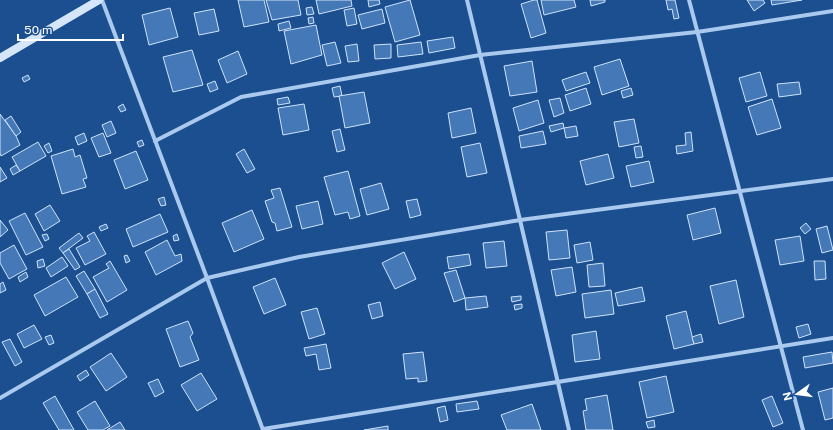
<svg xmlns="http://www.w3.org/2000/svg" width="833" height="430" viewBox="0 0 833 430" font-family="'Public Sans',sans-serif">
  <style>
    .building { fill: #4478b7; stroke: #cfe3fa }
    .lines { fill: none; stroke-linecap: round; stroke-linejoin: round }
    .street { stroke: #a9c9ee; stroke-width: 4 }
    .secondary { stroke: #d6e6fa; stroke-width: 8 }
  </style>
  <rect width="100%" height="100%" fill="#1b4f8f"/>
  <g class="building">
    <polygon points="238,0 264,0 269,22 244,27"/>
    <polygon points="266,0 298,0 301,15 272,20"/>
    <polygon points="316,0 351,0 352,6 319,14"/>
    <polygon points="368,0 379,0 380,4 369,7"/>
    <polygon points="410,0 420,35 395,42 385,7"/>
    <polygon points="534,0 537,0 546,33 531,38 521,4"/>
    <polygon points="541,0 574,0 576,7 544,15"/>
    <polygon points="590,0 605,0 605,2 591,6"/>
    <polygon points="666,0 675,0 679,18 674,19 672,9 668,10"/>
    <polygon points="747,0 763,0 765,3 754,11"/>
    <polygon points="771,0 802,0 772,5"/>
    <polygon points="312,7 314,14 307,15 306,8"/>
    <polygon points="170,8 178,37 149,45 142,15"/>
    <polygon points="354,8 357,24 347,26 344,10"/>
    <polygon points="214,9 219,31 199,35 194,13"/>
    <polygon points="382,9 385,23 362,29 358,15"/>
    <polygon points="313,17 314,23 309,24 308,18"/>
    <polygon points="289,21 291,28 279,31 278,24"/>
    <polygon points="316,25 322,55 291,64 284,31"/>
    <polygon points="453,37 455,48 429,53 427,41"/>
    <polygon points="335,42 341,63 327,66 322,45"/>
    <polygon points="421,42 423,54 398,57 397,45"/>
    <polygon points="357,44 359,61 348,62 345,46"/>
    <polygon points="391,44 391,58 375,59 374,45"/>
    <polygon points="192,50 203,85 173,92 163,57"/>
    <polygon points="238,51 247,74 227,83 218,60"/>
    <polygon points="620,59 629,86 602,95 594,67"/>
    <polygon points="532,61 537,92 510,96 504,66"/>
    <polygon points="586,72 590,83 566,91 562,80"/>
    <polygon points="760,72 767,96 746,102 739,78"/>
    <polygon points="28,75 30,79 24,82 22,78"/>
    <polygon points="215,81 218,89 210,92 207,84"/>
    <polygon points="799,82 801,94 779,97 777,84"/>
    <polygon points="340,86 342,96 334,97 332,88"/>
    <polygon points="586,88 591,104 570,111 565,95"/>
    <polygon points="631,88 633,95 623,98 621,91"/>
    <polygon points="364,92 370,123 345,128 339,96"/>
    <polygon points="288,97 290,103 278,105 277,99"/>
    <polygon points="560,98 564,113 554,117 549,100"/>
    <polygon points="772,99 781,128 757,135 748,107"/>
    <polygon points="538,100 544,123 519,131 513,108"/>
    <polygon points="123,104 126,110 121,112 118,107"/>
    <polygon points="304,104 309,130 283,135 278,108"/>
    <polygon points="471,108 476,133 452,138 448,113"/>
    <polygon points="0,114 16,136 20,145 1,156 0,153"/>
    <polygon points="11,116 21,132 16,136 5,120"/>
    <polygon points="634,119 639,143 619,147 614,122"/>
    <polygon points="111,121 116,133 107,137 102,125"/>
    <polygon points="563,123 564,128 551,132 549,126"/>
    <polygon points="576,126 578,136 566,138 564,128"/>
    <polygon points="340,129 345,150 337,152 332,131"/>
    <polygon points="543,131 546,144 521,148 519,136"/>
    <polygon points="691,132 693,151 677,154 676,146 686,145 685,133"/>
    <polygon points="84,133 87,141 78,145 75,137"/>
    <polygon points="103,133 111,153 99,157 91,138"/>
    <polygon points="142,140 144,145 139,147 137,142"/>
    <polygon points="38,142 46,156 20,171 12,157"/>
    <polygon points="49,143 52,151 48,153 44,146"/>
    <polygon points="480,143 487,173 467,177 461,147"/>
    <polygon points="641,146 643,157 636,158 634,147"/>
    <polygon points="73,149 75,157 80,155 87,178 83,179 86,187 62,194 51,156"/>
    <polygon points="244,149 255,169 247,173 236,154"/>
    <polygon points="136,151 148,180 125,189 114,160"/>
    <polygon points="608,154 614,178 586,185 580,161"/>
    <polygon points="649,161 654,182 631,187 626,166"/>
    <polygon points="16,165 20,171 13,175 10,169"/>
    <polygon points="0,167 7,178 0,182"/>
    <polygon points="348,171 360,216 350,219 348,212 335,215 324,177"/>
    <polygon points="381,183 389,209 367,215 360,189"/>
    <polygon points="280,188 292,227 277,231 275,223 272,222 265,201 274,198 271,190"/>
    <polygon points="164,197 166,205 161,206 158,199"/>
    <polygon points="417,199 421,215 410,218 406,201"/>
    <polygon points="318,201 323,224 302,229 296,206"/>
    <polygon points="50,205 60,221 44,231 35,214"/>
    <polygon points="715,208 721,233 693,240 687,215"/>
    <polygon points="252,210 264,239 234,252 222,223"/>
    <polygon points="25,213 43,247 26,255 9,221"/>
    <polygon points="160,214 168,232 133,247 126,229"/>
    <polygon points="0,220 8,230 0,237"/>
    <polygon points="806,223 811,229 805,234 800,228"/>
    <polygon points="106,224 108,228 101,231 99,227"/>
    <polygon points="827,226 833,250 822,253 816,229"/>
    <polygon points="567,230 570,258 549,260 546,232"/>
    <polygon points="94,232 106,254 85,265 76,248 90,241 87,236"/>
    <polygon points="79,233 83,238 63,253 59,248"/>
    <polygon points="47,234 49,239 45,241 42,235"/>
    <polygon points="177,234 179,240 174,241 173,236"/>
    <polygon points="800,236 804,261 780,265 775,240"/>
    <polygon points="167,240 175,256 181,254 182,261 156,275 145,252"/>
    <polygon points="504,241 507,266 486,268 483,243"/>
    <polygon points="590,242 593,260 577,263 574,245"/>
    <polygon points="14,245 27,269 9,279 0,263 0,253"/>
    <polygon points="69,249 80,267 75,270 63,253"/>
    <polygon points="404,252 416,279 395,289 382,263"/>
    <polygon points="469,254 471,265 449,269 447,257"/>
    <polygon points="127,255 130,261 126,263 124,256"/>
    <polygon points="62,257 68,266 51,277 46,268"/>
    <polygon points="43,259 45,266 38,268 37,261"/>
    <polygon points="110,261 127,290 107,302 93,277 109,268 106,264"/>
    <polygon points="814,261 825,261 826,279 815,280"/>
    <polygon points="603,263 605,286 589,287 587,265"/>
    <polygon points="572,267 576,292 556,296 551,270"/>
    <polygon points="456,270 465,298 454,302 444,273"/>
    <polygon points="84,271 95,289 87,294 76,276"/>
    <polygon points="26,272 28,277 20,282 18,277"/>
    <polygon points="66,277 78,297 45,316 34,295"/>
    <polygon points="275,278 286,305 264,314 253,287"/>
    <polygon points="736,280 744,317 719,324 710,286"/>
    <polygon points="3,282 6,290 0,293 0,284"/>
    <polygon points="642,287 645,301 618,306 615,293"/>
    <polygon points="95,289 108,314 100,318 87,294"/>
    <polygon points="611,290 614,314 585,318 582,294"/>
    <polygon points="486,296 488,307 466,310 465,298"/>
    <polygon points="521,296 521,300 512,302 511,297"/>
    <polygon points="380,302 383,316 372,319 368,305"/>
    <polygon points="522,304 522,308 515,310 514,305"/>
    <polygon points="317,308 325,334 309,339 301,312"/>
    <polygon points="686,311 694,344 674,349 666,316"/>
    <polygon points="188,321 193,333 190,337 199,360 180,367 166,329"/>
    <polygon points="808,324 811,334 799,338 796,327"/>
    <polygon points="34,325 42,339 24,348 17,334"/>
    <polygon points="596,331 600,359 575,362 572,335"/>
    <polygon points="701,334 703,342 694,344 692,337"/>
    <polygon points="51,335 54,343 49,345 45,337"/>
    <polygon points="10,339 22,362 15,366 2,342"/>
    <polygon points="326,344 331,368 319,370 316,354 306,356 304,348"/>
    <polygon points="423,352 427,381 418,382 418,378 406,379 403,354"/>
    <polygon points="832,352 833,363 805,368 803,357"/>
    <polygon points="111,353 127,377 106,391 90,367"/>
    <polygon points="86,370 89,375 80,381 77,376"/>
    <polygon points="201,373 217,399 197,411 181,385"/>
    <polygon points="666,376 674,412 647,418 639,382"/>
    <polygon points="158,379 164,392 155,397 148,383"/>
    <polygon points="833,388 833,418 825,420 818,392"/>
    <polygon points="607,395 613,430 586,430 583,411 587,410 585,399"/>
    <polygon points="55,396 74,430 59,430 43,403"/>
    <polygon points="772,396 783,423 773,427 762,400"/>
    <polygon points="95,401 110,426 103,430 88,430 77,412"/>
    <polygon points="477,401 479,409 457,412 456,404"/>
    <polygon points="532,404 541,430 507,430 501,415"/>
    <polygon points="445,406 448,420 440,422 437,408"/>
    <polygon points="654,420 655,427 648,428 646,422"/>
    <polygon points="120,422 125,430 107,430"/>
    <polygon points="388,426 388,430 364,430"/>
  </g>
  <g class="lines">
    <g class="street">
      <polyline points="102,0 207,278 263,430"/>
      <polyline points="467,0 520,220 569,430"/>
      <polyline points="689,0 803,430"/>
      <polyline points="155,141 241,97 480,55 697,32 833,11"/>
      <polyline points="0,398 207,278 299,257 520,220 833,179"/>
      <polyline points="263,429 833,338"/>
    </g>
    <polyline class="secondary" points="0,58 99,0"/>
  </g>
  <g transform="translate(797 394) rotate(256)" stroke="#1b4f8f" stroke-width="3" paint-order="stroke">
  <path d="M0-3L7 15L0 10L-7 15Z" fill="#ffffff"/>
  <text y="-6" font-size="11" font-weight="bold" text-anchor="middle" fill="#ffffff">N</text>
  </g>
  <path d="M18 34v6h105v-6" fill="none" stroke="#ffffff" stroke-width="2"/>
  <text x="24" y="34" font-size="12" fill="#ffffff" stroke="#1b4f8f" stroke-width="3" paint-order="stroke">50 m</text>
</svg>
